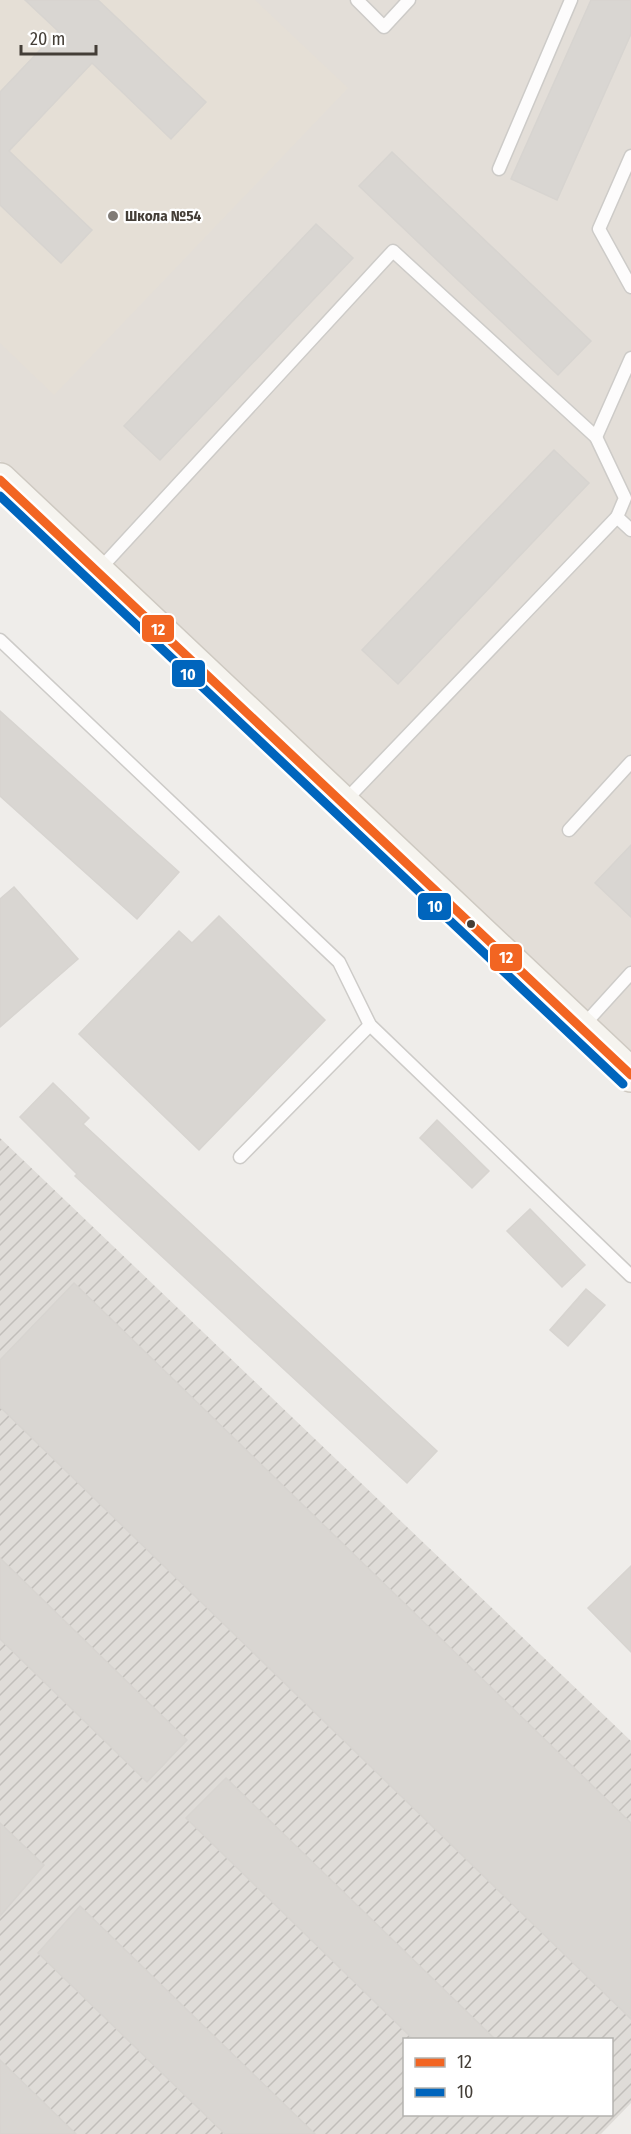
<svg xmlns="http://www.w3.org/2000/svg" width="631" height="2134" viewBox="0 0 631 2134" font-family="'Fira Sans Condensed',sans-serif">
  <style>
    .residential { fill: #e3ded8 }
    .industrial { fill: url(#industrial-furrows); fill-rule: evenodd }
    .education { fill: #e5dfd6 }
    .building { fill: #d9d6d2; stroke: #d7d4d0; stroke-width: 1.5 }
    .lines { fill: none; stroke-linecap: round; stroke-linejoin: round }
    .lane-casing { stroke: #cdcbc8; stroke-width: 15 }
    .secondary-casing { stroke: #cec9c1; stroke-width: 36 }
    .lane { stroke: #fdfcfc; stroke-width: 12 }
    .secondary { stroke: #f6f4ef; stroke-width: 33 }
    .bus-1-casing { stroke: #fff; stroke-width: 14 }
    .bus-2-casing { stroke: #fff; stroke-width: 14 }
    .bus-1 { stroke: #f26522; stroke-width: 9 }
    .bus-2 { stroke: #0065bd; stroke-width: 9 }
    .poi-dot { fill: #807b76; stroke: #fff; stroke-width: 2 }
    .bus-dot { fill: #443e37; stroke: #fff; stroke-width: 2 }
    .labels { text-anchor: middle; dominant-baseline: central; stroke-width: 4.5; stroke-linejoin: round; paint-order: stroke }
    .poi-label { font-size: 15px; font-weight: bold; fill: #443e37; stroke: #fff; text-anchor: start }
    .line-badge { stroke: #fff; stroke-width: 2 }
    .badge-label { font-size: 16px; text-anchor: middle; font-weight: bold; fill: #fff }
  </style>
  <defs>
    <pattern id="industrial-furrows" width="10" height="10" patternUnits="userSpaceOnUse" patternTransform="scale(1.5)"><rect width="10" height="10" fill="#dfdcd8"/><path d="M-1 1l2-2M0 10L10 0M9 11l2-2" fill="none" stroke="#c1beba"/></pattern>
  </defs>
  <rect width="100%" height="100%" fill="#efedea"/>
  <polygon class="residential" points="0,0 631,0 631,1061 0,461"/>
  <path class="industrial" d="M 0,1138 L 631,1741 L 631,2103 L 601,2134 L 0,2134 ZM 404,2040 L 612,2040 L 612,2114 L 404,2114 Z"/>
  <polygon class="education" points="0,0 255,0 348,88 54,395 0,343"/>
  <g class="building">
    <polygon points="25,0 98,0 206,102 171,139 92,63 9,151 92,230 61,263 0,205 0,92 58,31"/>
    <polygon points="591,0 631,0 631,34 557,200 511,179"/>
    <polygon points="392,152 591,341 558,375 359,186"/>
    <polygon points="316,224 353,258 160,460 124,426"/>
    <polygon points="554,450 589,483 398,684 362,650"/>
    <polygon points="0,711 179,872 137,919 0,796"/>
    <polygon points="631,845 631,917 595,883"/>
    <polygon points="14,887 78,959 0,1027 0,899"/>
    <polygon points="219,916 325,1020 199,1150 79,1034 179,931 192,943"/>
    <polygon points="53,1083 89,1118 83,1124 437,1451 407,1483 75,1176 77,1174 20,1117"/>
    <polygon points="437,1120 489,1171 472,1188 420,1138"/>
    <polygon points="530,1209 585,1265 562,1287 507,1231"/>
    <polygon points="74,1283 631,1823 631,2019 0,1407 0,1360"/>
    <polygon points="586,1289 605,1305 568,1346 550,1330"/>
    <polygon points="0,1558 187,1740 147,1782 0,1639"/>
    <polygon points="631,1566 631,1652 588,1608"/>
    <polygon points="226,1778 496,2040 414,2040 186,1818"/>
    <polygon points="0,1823 44,1865 0,1916"/>
    <polygon points="80,1906 315,2134 225,2134 38,1953"/>
    <polygon points="0,2060 76,2134 0,2134"/>
  </g>
  <g class="lines">
    <defs>
      <g id="lane">
        <polyline points="357,0 384,27 409,0"/>
        <polyline points="631,156 599,229 631,287"/>
        <polyline points="499,169 571,0"/>
        <polyline points="596,437 625,498 617,517"/>
        <polyline points="98,571 393,251 596,437 631,358"/>
        <polyline points="0,640 339,962 370,1025 631,1276"/>
        <polyline points="343,803 617,517 631,530"/>
        <polyline points="569,830 631,762"/>
        <polyline points="581,1028 631,973"/>
        <polyline points="240,1157 370,1025"/>
      </g>
      <polyline id="secondary" points="0,480 631,1075"/>
    </defs>
    <use href="#lane" class="lane-casing"/>
    <use href="#secondary" class="secondary-casing"/>
    <use href="#lane" class="lane"/>
    <use href="#secondary" class="secondary"/>
    <defs>
      <polyline id="bus-1" points="0,480 631,1075"/>
      <polyline id="bus-2" points="0,496 623,1084"/>
    </defs>
    <use href="#bus-1" class="bus-1-casing"/>
    <use href="#bus-2" class="bus-2-casing"/>
    <use href="#bus-1" class="bus-1"/>
    <use href="#bus-2" class="bus-2"/>
  </g>
  <circle class="poi-dot" cx="113" cy="216" r="6"/>
  <circle class="bus-dot" cx="471" cy="924" r="5"/>
  <g class="labels">
    <g class="poi-label">
      <text x="125" y="216">Школа №54</text>
    </g>
  </g>
  <g class="line-badge">
    <rect x="141" y="614" width="34" height="29" rx="6" fill="#f26522"/>
    <rect x="171" y="659" width="35" height="29" rx="6" fill="#0065bd"/>
    <rect x="417" y="892" width="35" height="29" rx="6" fill="#0065bd"/>
    <rect x="489" y="943" width="34" height="29" rx="6" fill="#f26522"/>
  </g>
  <g class="badge-label">
    <text x="158" y="635">12</text>
    <text x="188" y="680">10</text>
    <text x="435" y="912">10</text>
    <text x="506" y="963">12</text>
  </g>
  <rect x="403" y="2038" width="210" height="78" fill="#ffffff" stroke="#b4b2af" stroke-width="1.5"/>
  <rect x="415" y="2058" width="30" height="9" fill="#f26522" stroke="#b4b2af" stroke-width="1.5"/>
  <text x="457" y="2068" font-size="18" fill="#443e37">12</text>
  <rect x="415" y="2088" width="30" height="9" fill="#0065bd" stroke="#b4b2af" stroke-width="1.5"/>
  <text x="457" y="2098" font-size="18" fill="#443e37">10</text>
  <path d="M21 45v9h75v-9" fill="none" stroke="#443e37" stroke-width="3"/>
  <text x="30" y="45" font-size="18" fill="#443e37" stroke="#ffffff" stroke-width="4.5" paint-order="stroke">20 m</text>
</svg>
